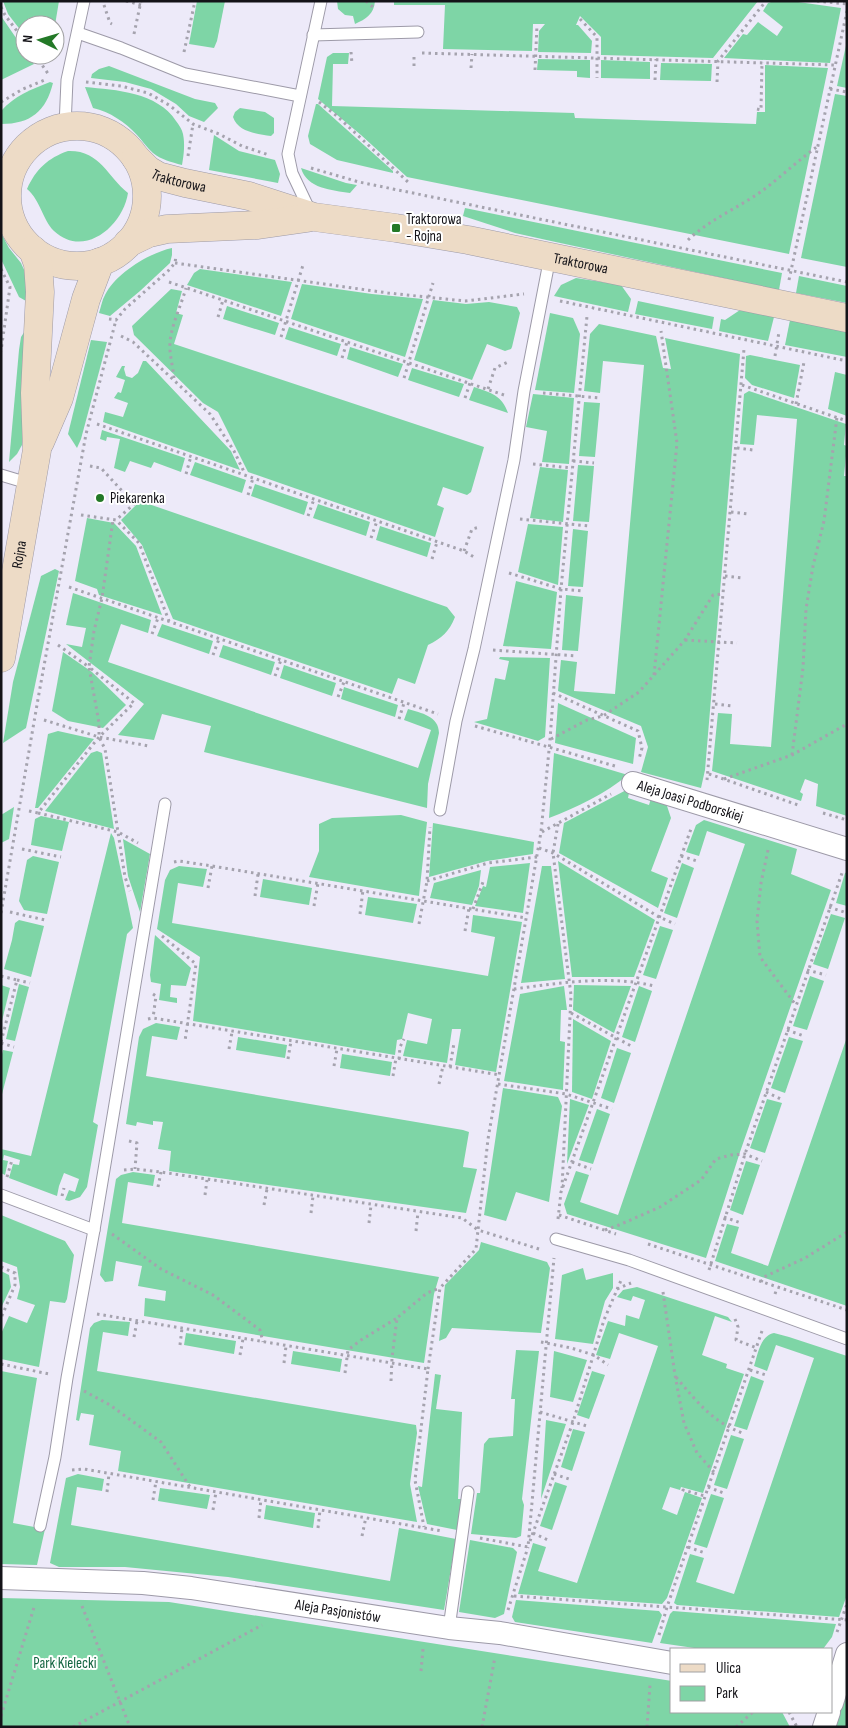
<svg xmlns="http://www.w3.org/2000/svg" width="848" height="1728" viewBox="0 0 848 1728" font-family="'Sofia Sans Condensed',sans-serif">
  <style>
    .green { fill: #7ed5a6 }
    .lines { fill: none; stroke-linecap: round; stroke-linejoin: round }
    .lane-casing { stroke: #9d9aa8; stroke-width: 13 }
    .street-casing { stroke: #9d9aa8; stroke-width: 24 }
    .secondary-casing { stroke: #9d9aa8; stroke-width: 29 }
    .path { stroke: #a5a3ae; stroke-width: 3; stroke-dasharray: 2.5 4; stroke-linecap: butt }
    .lane { stroke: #fff; stroke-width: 11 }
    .street { stroke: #fff; stroke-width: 22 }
    .secondary { stroke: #eddbc6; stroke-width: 28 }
    .poi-dot { fill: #237927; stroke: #fff; stroke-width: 2 }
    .labels { text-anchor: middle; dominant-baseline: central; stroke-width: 4; stroke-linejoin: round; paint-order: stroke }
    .street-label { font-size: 15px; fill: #141318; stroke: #fff }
    .poi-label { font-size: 15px; fill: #141318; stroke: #fff; text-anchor: start }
    .park-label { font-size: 15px; fill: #136541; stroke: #fff }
  </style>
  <rect width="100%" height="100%" fill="#edeaf9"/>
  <g class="green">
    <polygon points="3,1 59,1 55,25 25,25 25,36 8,14"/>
    <polygon points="197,1 225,1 217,41 214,48 189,44"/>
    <path d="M 337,1 L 375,1 C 374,14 366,19 355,24 L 353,16 L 345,15 L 338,9 Z"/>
    <polygon points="394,1 758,1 713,58 601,55 601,37 580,16 576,25 578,25 592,41 591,53 538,52 539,31 545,24 533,24 532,51 443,49 445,5 394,5"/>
    <polygon points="774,1 791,1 841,8 830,63 724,58 743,34 747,35 758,22 777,36 783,27 763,11 768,3"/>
    <polygon points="1,16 25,51 25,55 28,55 34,64 1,80"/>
    <polygon points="847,41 847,88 837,86"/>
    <polygon points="333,53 349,53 348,64 333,64 332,106 574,113 575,118 756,124 757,112 765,112 765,65 828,68 789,254 407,177 361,135 318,99 327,57"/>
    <polygon points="538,59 590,60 590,78 577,77 577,71 537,70"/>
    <polygon points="601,60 650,62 650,79 601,78"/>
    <polygon points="661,63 712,64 711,81 660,80"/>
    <polygon points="109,66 195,99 215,103 218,108 204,122 189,116 176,104 151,89 125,82 91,78 92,74 99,69"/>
    <path d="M 50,82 L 53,83 C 46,111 31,124 1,124 L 1,111 C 14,96 32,89 50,82 Z"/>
    <path d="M 85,87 C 116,90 157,92 176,121 C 179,125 182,129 183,134 C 185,144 184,154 182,165 C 171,162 162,160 153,153 C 147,148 142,140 137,135 C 125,122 110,112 93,108 Z"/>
    <polygon points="835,94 847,96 847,267 801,258"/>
    <polygon points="316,104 318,104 393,171 393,173 337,160 310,144 308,136"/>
    <path d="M 240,108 L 265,112 L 274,118 L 274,133 L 271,136 C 257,134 238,132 233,117 L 235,112 Z"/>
    <polygon points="214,135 239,151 275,160 280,174 278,183 209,170"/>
    <path d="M 68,151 C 100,150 107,176 128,193 C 123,226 84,259 54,231 C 42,219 41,201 27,189 C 36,169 48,158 68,151 Z"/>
    <path d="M 301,168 L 346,183 L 357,185 L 350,193 C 332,190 307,189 301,168 Z"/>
    <polygon points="465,208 782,273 779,290 551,241 515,233 463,216"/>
    <polygon points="1,233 9,248 21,263 29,281 26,301 19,297 1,259"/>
    <path d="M 172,248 L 172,255 L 170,263 L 140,291 L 110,316 L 99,313 C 101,307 102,300 105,295 C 116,273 149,253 172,248 Z"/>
    <polygon points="200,269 292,282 281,316 187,285 194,273"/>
    <polygon points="799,276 847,286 847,303 796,293"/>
    <polygon points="576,278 621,285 631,299 628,312 554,296 561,285"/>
    <polygon points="302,284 372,294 423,299 405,357 291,319"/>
    <polygon points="171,289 182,291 176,313 183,315 174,344 484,447 471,492 467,495 443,487 437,505 444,508 435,537 248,472 218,412 203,403 134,335 132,326"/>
    <polygon points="433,300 466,304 489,302 517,307 520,313 512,347 511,349 505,351 487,344 472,380 414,360"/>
    <polygon points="638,301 714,317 712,329 635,314"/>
    <polygon points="227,306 279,323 275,335 223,319"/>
    <polygon points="740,310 774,317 768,341 719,331 721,319 725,320"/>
    <polygon points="550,313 573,318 580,334 574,393 535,390"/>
    <polygon points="790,320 846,332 847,357 785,345"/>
    <polygon points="599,324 656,336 663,368 671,369 665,338 740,354 705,770 701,788 641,772 648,747 641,726 558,691 561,660 577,662 574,691 615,694 644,365 603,361 600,393 584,391 590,334"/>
    <polygon points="289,327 341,344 337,356 285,339"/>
    <polygon points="25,331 25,423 22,445 17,454 9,462 19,350 21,337"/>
    <polygon points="91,340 107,342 81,439 77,448 68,434"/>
    <polygon points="350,347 403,364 398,377 347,359"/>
    <polygon points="750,355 800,365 794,398 752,385 745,378 746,356"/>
    <polygon points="143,361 146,361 231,451 240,470 103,422 105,412 123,417 128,403 114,398 118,392 121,393 125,380 116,377 122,366 125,366 124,369 126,376 132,378 138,373"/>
    <polygon points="412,368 464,384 459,397 408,380"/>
    <polygon points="835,372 847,375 847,416 828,409"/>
    <path d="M 474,387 C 491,393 502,395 508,413 L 469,400 Z"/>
    <polygon points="749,391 846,424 844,445 847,446 844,476 847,476 847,816 816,806 818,784 805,779 800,792 803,794 801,801 712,771 718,713 732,714 730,744 771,747 797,419 757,415 754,445 740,444 744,394"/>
    <polygon points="533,394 574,398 569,464 542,462 547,431 526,427"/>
    <polygon points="584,402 600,403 595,457 579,456"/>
    <polygon points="102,430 185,458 181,472 154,462 151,468 130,461 125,472 114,468 120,439 107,437 106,441 100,439"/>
    <polygon points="195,462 246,480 242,493 190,475"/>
    <polygon points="578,465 594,466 589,522 573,521"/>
    <polygon points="540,467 568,470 563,522 530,518"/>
    <polygon points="255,484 308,502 304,515 251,496"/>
    <path d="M 140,501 L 447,607 L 455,617 C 449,632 442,638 428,645 L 415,684 L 398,678 L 392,694 L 173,619 L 142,545 L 121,520 Z"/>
    <polygon points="318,504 370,522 366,536 313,518"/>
    <polygon points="87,518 114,523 136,546 162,615 99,595 97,589 75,581"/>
    <polygon points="528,524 563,527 558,585 518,572"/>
    <polygon points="380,526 431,543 427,557 376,540"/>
    <polygon points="573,529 588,531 583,587 568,586"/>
    <polygon points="55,569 59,571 26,728 3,743 13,682 41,576"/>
    <polygon points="516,581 557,592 551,649 503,646"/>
    <path d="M 73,593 L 151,620 L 148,633 L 121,624 L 108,662 L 418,768 L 431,730 L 404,720 L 408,709 C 421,713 439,716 439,733 L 428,784 L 427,808 L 204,752 L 211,726 L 162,714 L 154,740 L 118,735 L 144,704 L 66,644 L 82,647 L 86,628 L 66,625 Z"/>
    <polygon points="566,595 583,597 578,651 562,650"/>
    <polygon points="162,624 213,641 209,654 157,636"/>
    <polygon points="223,645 275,662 271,675 219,657"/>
    <polygon points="63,652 92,672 126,705 103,728 68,721 52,711"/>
    <polygon points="500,657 550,658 545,737 538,741 474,722 487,719 495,678 505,680 509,661 499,659"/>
    <polygon points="284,665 336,683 332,696 280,678"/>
    <polygon points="344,687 398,705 395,717 341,699"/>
    <polygon points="558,703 636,738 633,764 555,743"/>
    <polygon points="58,731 94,739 38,808 35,808 48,734"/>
    <polygon points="97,751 102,753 114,829 45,811 91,753"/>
    <path d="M 554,753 L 628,775 C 606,793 576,808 549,818 Z"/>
    <polygon points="630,788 628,798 649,805 652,795 666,803 671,818 651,871 668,878 658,908 559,853 564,823"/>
    <polygon points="14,807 9,839 1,843 1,815"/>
    <polygon points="401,815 427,822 419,896 309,877 319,851 319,824 332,818"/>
    <polygon points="41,816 69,822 62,851 31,845 35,819"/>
    <polygon points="704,820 797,849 791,874 831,890 740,1152 706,1258 567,1214 564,1204 576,1171 589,1175 580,1202 618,1215 745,844 707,831 699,856 686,852 696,825"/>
    <polygon points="433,823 534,842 533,854 487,861 429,877"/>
    <polygon points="111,833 114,838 133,928 127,934 93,1122 98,1125 87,1187 80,1197 69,1201 65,1200 69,1190 75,1192 79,1179 64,1173 59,1186 57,1196 9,1178 13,1164 19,1165 20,1160 4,1155 3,1160 8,1161 5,1175 1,1173 1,1149 31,1156"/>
    <polygon points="123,839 150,854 140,912 128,876"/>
    <polygon points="33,856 59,862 47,914 24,910 19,901 27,860"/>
    <polygon points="558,861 655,920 634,977 572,977"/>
    <polygon points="530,863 523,913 475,906 483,886 486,887 490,867"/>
    <polygon points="682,863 694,868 677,918 664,913"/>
    <polygon points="179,866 207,869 203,887 178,883 172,923 488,976 495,937 471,932 473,915 522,922 496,1072 455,1065 461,1029 452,1029 447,1063 403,1056 407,1040 427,1044 432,1019 408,1013 402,1039 397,1040 395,1055 193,1021 200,957 157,929 165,880 170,870"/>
    <polygon points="542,866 551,866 565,979 521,983"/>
    <polygon points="481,870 479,886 472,905 430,898 434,883"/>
    <polygon points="847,872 847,906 836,903 845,873"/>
    <polygon points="263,879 312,888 309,905 260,897"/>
    <polygon points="368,897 417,904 413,923 365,915"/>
    <polygon points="831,914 845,918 828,969 813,964"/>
    <polygon points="19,920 44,926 31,977 4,969 12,940 15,923"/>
    <polygon points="660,926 673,930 656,979 643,975"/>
    <polygon points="155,935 191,968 186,986 171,985 170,997 177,998 177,1003 159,1000 161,984 151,982 150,975"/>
    <polygon points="810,976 824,981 807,1030 793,1026"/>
    <polygon points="19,984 29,987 15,1041 6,1039"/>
    <polygon points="1,985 10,988 1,1025"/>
    <polygon points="574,985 631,986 614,1033 573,1010"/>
    <polygon points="564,986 567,1010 561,1010 560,1041 565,1042 563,1090 504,1081 520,994"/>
    <polygon points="639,986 652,991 635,1042 622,1037"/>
    <polygon points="573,1019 611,1041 592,1099 572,1092"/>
    <polygon points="156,1023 180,1027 177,1040 152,1036 146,1076 463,1130 469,1132 463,1167 477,1169 466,1213 169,1171 171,1151 158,1149 163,1122 153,1121 153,1125 137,1122 136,1126 126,1124 139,1037 143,1029"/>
    <polygon points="238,1037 287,1045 285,1058 236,1050"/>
    <polygon points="789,1037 803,1041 785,1093 771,1088"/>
    <polygon points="847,1037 847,1306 715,1261 727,1224 739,1227 731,1253 768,1266"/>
    <polygon points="617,1048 631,1053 614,1103 601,1098"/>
    <polygon points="3,1050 13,1052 1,1098 1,1058"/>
    <polygon points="342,1054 392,1062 390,1076 340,1068"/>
    <polygon points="503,1088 558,1097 562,1106 549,1202 516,1192 506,1221 484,1215"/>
    <polygon points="570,1099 589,1105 567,1164"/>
    <polygon points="767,1099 782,1103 765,1153 750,1148"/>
    <polygon points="597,1109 610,1114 593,1164 579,1160"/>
    <polygon points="746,1161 760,1165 743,1215 730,1210"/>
    <polygon points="133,1172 155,1175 153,1186 128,1182 122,1223 439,1277 434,1294 424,1363 144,1316 145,1298 165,1301 166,1291 138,1286 142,1266 116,1261 113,1281 105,1282 100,1275 116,1179 121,1175"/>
    <polygon points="1,1215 65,1241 74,1255 67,1299 65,1303 50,1301 39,1367 1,1359 1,1334 9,1316 27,1323 35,1305 17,1299 20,1287 17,1267 1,1261"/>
    <polygon points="481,1242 547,1262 550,1268 541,1333 452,1328 446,1338 439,1341 445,1285 479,1250"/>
    <polygon points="583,1268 586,1280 613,1273 613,1288 605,1301 593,1344 555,1339 562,1275"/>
    <polygon points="1,1271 9,1275 11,1287 1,1308"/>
    <polygon points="637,1287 728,1317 732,1322 715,1316 702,1355 727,1364 726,1368 744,1374 703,1493 681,1487 680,1490 670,1487 662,1509 677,1515 685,1492 702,1498 667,1598 662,1604 518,1594 533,1543 546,1547 538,1571 577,1583 658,1346 619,1333 610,1359 596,1355 608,1321 625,1326 626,1315 639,1319 645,1300 633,1296 631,1301 617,1297 623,1290"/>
    <polygon points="102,1320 130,1322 128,1336 103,1332 97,1371 416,1425 417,1433 410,1484 417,1522 118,1471 121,1451 89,1445 94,1415 81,1413 79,1421 76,1420 90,1328 94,1323"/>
    <polygon points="186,1333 236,1341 234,1354 184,1345"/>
    <path d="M 774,1333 L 789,1337 L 847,1356 L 847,1595 L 839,1617 L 677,1605 L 674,1603 L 690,1554 L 704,1558 L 696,1582 L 734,1594 L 814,1358 L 776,1345 L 767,1371 L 754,1366 C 758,1354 760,1336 774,1333 Z"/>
    <polygon points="516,1350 539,1351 522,1499 524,1505 521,1536 516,1538 471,1534 477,1493 480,1493 484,1444 489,1438 513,1436 515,1399 511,1399"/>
    <polygon points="293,1351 342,1359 340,1372 291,1364"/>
    <polygon points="554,1351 587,1360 573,1402 550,1397"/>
    <polygon points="1,1371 37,1378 13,1523 45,1529 37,1565 1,1564"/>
    <polygon points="592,1371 605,1375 589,1419 577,1415"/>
    <polygon points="435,1374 441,1375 436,1409 462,1412 458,1499 462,1499 457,1530 427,1524 418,1486 422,1487"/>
    <polygon points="751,1376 764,1381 747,1430 734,1426"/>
    <polygon points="546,1420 566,1424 541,1499"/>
    <polygon points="573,1429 585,1432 572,1471 561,1467"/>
    <polygon points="731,1435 744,1439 727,1489 714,1485"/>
    <polygon points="78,1474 104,1479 102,1491 77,1487 71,1525 390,1581 399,1528 456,1539 444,1610 228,1577 125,1567 59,1567 50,1563 66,1478"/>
    <polygon points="555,1482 567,1486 552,1530 540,1526"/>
    <polygon points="160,1488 210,1495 207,1509 158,1501"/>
    <polygon points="711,1494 724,1498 707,1548 694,1544"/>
    <polygon points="266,1505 315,1513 313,1528 264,1519"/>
    <polygon points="470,1540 513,1548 517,1552 504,1614 495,1618 459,1612"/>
    <polygon points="1,1598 169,1602 672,1681 672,1712 782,1712 790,1727 1,1727"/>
    <polygon points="516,1600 659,1611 662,1615 652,1643 515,1622 512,1617"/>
    <polygon points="673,1611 836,1624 832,1637 823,1649 701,1649 660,1643 670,1614"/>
    <polygon points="847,1688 847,1727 835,1727"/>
  </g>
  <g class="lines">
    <defs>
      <g id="lane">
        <polyline points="78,33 121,48 185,74 300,96"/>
        <polyline points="313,35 418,32"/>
        <polyline points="65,126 67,80 84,1"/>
        <polyline points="310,211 292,173 288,154 321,1"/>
        <polyline points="1,475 31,484"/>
        <polyline points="440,810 456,721 474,649 514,460 524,391 550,257"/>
        <polyline points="1,1195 94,1230"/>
        <polyline points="556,1239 629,1260 847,1339"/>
        <polyline points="40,1526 55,1457 67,1378 94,1230 165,804"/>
        <polyline points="449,1628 468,1492"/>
      </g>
      <g id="street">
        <path id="s1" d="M 633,783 L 847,849"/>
        <path id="s2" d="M 1,1578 L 143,1583 L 191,1588 L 449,1628 L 500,1633 L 672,1663"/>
        <polyline points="832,1703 847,1654"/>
        <polyline points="824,1727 829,1712"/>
      </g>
      <g id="secondary">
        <circle cx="77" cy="196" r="70"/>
        <path id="s3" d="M 136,158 L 148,170 L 158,176 L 185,183 L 249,196 L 314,217 L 396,228 L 468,240 L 847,318"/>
        <polyline points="128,243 149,233 167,229 258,225 307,218"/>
        <polyline points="40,442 59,398 86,299 100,262"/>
        <path id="s4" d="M 1,658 L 37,450 L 35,393 L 40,292 L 38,264 L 33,250"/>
      </g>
    </defs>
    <use href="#lane" class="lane-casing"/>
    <use href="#street" class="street-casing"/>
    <use href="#secondary" class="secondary-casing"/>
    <g class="path">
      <polyline points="126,1 141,5"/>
      <polyline points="366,1 374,8"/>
      <polyline points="817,1 847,4"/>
      <polyline points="104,5 110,23 112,24"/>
      <polyline points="1,7 5,15 25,42"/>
      <polyline points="580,19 597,37 597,78"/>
      <polyline points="134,34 141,1"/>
      <polyline points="184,52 195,1"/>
      <polyline points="351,52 352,64"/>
      <polyline points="422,53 835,65"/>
      <polyline points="35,55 49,75"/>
      <polyline points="414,66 414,53"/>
      <polyline points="471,68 472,54"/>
      <polyline points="535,70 537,25"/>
      <polyline points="655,80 656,59"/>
      <polyline points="86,82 121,86 148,93 169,105 193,124 219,134 242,146 269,155"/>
      <polyline points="717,82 718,61 766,1"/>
      <polyline points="830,89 847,92"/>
      <polyline points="1,102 23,89 47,79"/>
      <polyline points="319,102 337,116 408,182"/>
      <polyline points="757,109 761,110 762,62"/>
      <polyline points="188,156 193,124"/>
      <polyline points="311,168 359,182 847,282"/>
      <path d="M 688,240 C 711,218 741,207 766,188 C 784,174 800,159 818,146"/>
      <polyline points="175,263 388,293 465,301 524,294"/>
      <polyline points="1,269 10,287 1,351"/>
      <polyline points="789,280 847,11"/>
      <polyline points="169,282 504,395"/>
      <polyline points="560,301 847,361"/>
      <polyline points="218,317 223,300"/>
      <polyline points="109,319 116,320 125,309 168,271 175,263 176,256"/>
      <polyline points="121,336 133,342 210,414 234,451 245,474"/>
      <polyline points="281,337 303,265"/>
      <polyline points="775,356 779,332"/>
      <polyline points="342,358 347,342"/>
      <path d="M 174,378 C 173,367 169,353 170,342 C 172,323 181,306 186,288"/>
      <polyline points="404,378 433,283"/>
      <polyline points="742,385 847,421"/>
      <polyline points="488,389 495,368 510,361"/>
      <polyline points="543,393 600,398"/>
      <polyline points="465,398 470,383"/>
      <polyline points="796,404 804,362"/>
      <polyline points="97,424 464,551 474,557"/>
      <polyline points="737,448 753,450"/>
      <polyline points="573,461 594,463"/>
      <polyline points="533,464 572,468"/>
      <polyline points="90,466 101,468 134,504 116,520"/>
      <polyline points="186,474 191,456"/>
      <polyline points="248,495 253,478"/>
      <polyline points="731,512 748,514"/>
      <polyline points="81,515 116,520 139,543 169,621"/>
      <polyline points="308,516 314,499"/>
      <polyline points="520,519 589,526"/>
      <polyline points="371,538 377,521"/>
      <polyline points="464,551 472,529 480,527"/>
      <polyline points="432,559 437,542"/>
      <polyline points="509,573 561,589 583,591"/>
      <polyline points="725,576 743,578"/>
      <polyline points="69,587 438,714"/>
      <polyline points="152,634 158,618"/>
      <polyline points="685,640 737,643"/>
      <polyline points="58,645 89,667 99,723 99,737 105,749 125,877 130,891"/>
      <polyline points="493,650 577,656"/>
      <polyline points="213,655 219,639"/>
      <polyline points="654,675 677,443 661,331"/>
      <polyline points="275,676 281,660"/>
      <polyline points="553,693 638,731 642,748 639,759"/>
      <polyline points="338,697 344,682"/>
      <polyline points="715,704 732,706"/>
      <polyline points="399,719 404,703"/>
      <polyline points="44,720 99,737 149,746"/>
      <polyline points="475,726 615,766"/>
      <polyline points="551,739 587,720 603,716 639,692 685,640 713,595 724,594"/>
      <polyline points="792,755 803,668 806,609 813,566 824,521 837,417"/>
      <polyline points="709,774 801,806"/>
      <polyline points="724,779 792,755 847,724"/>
      <polyline points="707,780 744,349"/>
      <polyline points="29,811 38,813 99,737 134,703 89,667 94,631 102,598 113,520"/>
      <polyline points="38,813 118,832 138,843"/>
      <polyline points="823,813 847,820"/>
      <polyline points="558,824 553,853 571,995 562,1188"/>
      <polyline points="542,832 611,794"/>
      <polyline points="539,848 553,853 659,917 675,924"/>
      <polyline points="22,849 61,857"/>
      <polyline points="768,850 761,883 757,921 760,957 795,1004"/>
      <polyline points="681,856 697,861"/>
      <polyline points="174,862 179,861 212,866 526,918"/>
      <polyline points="427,881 488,863 537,857"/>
      <polyline points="208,888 212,866"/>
      <polyline points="255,896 258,874"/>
      <polyline points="314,906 318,883"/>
      <polyline points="829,907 847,913"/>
      <polyline points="473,909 483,882"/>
      <polyline points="10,912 45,920"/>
      <polyline points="1,913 38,699 86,434 116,320"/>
      <polyline points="360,914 363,890"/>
      <polyline points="419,924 427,881 430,827"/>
      <polyline points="465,931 469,908"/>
      <polyline points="162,936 196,964 185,1041"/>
      <polyline points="807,970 826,975"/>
      <polyline points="1,976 17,980 1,1042"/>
      <polyline points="17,980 30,983"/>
      <path d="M 514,989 C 558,983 612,975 654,986"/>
      <polyline points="153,994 156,996 153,1018"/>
      <polyline points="571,1013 633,1047"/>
      <polyline points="148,1019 153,1018 500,1075"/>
      <polyline points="787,1030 804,1036"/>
      <polyline points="1,1043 14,1047"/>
      <polyline points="229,1049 232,1032"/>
      <polyline points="288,1059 291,1041"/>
      <polyline points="399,1059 400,1047 404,1039"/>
      <polyline points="334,1066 337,1049"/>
      <polyline points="450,1067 454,1043"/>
      <polyline points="393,1076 396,1058"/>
      <polyline points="439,1084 443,1066"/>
      <polyline points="498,1084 566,1094 612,1109"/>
      <polyline points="766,1092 783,1100"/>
      <polyline points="129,1141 137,1143 135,1169"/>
      <polyline points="572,1162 591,1169"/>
      <polyline points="124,1170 135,1169 161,1172 462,1218 478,1230 476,1249 440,1288 428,1369"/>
      <polyline points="7,1177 12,1160"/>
      <polyline points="158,1187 161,1172"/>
      <polyline points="205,1195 207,1180"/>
      <polyline points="62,1196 64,1188"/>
      <polyline points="264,1205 267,1189"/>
      <polyline points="311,1213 313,1196"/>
      <polyline points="559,1215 616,1234"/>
      <polyline points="724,1217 741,1223"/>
      <polyline points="558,1219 561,1192 692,826"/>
      <polyline points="369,1223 371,1205"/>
      <polyline points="605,1230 619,1225 660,1207 701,1180 716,1159 731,1155 745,1154 762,1161"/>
      <polyline points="416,1231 418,1212"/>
      <polyline points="112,1234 161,1269 213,1295 260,1330 263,1342"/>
      <polyline points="648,1244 847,1310"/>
      <polyline points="539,1249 478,1230 488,1139 541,832 550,740 561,589 587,316"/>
      <polyline points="1,1267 15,1273 15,1285 1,1318"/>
      <polyline points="709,1270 745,1154 842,873"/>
      <polyline points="761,1282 764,1277 805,1258 847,1232"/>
      <polyline points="617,1289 631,1283"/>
      <polyline points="663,1292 675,1375 684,1423 697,1453 714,1472"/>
      <polyline points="775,1294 777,1288"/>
      <polyline points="97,1314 428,1369 415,1480 424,1527"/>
      <polyline points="735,1319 738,1327 736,1340 757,1348"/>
      <polyline points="134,1337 137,1321"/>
      <polyline points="541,1342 571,1348 594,1355 608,1365"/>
      <polyline points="180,1345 182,1328"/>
      <polyline points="240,1355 243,1339"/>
      <polyline points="284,1363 286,1346"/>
      <polyline points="1,1364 49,1374"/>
      <polyline points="750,1370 766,1375"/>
      <polyline points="345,1373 348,1350 361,1340 397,1318"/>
      <path d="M 676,1377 C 698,1403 712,1422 745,1434"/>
      <polyline points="391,1381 392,1358 397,1318 427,1293 440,1288"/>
      <polyline points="84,1391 110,1405 161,1442 190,1487"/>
      <polyline points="540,1412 587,1426"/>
      <polyline points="72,1470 84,1469 442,1531"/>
      <polyline points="554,1474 569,1479"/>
      <polyline points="708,1487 726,1494"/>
      <polyline points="683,1491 683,1490 705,1496"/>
      <polyline points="107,1492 109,1474"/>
      <polyline points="153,1500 156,1481"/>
      <polyline points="213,1510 216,1492"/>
      <polyline points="259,1518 261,1499"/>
      <polyline points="318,1528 320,1510"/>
      <polyline points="533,1533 548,1540"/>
      <polyline points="362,1536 366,1517"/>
      <polyline points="480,1538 528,1547 554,1258"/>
      <polyline points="530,1541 573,1422 604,1320 622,1278"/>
      <polyline points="688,1547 705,1553"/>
      <polyline points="514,1596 847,1620"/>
      <polyline points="82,1606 130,1727"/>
      <polyline points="508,1610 528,1547"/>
      <polyline points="837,1632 847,1604"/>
      <polyline points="659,1635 667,1607 763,1328"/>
      <polyline points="421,1671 423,1649"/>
      <polyline points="789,1712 797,1727"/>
      <polyline points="1,1716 35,1604"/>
      <polyline points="73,1727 262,1625"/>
      <polyline points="482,1727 495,1657"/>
      <polyline points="647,1727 650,1685"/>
      <polyline points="736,1727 753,1712"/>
    </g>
    <use href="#lane" class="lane"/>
    <use href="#street" class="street"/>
    <use href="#secondary" class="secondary"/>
  </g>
  <g class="poi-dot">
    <rect x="391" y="223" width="10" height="10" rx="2.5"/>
    <circle cx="100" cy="498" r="5"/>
  </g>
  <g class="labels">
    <g class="street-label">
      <text stroke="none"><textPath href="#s3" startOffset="50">Traktorowa</textPath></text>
      <text stroke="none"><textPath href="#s3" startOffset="461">Traktorowa</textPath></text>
      <text stroke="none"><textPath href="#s4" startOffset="105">Rojna</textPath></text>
      <text stroke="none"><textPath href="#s1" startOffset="60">Aleja Joasi Podborskiej</textPath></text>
      <text stroke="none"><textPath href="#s2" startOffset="339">Aleja Pasjonistów</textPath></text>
    </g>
    <g class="poi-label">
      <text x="406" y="219">Traktorowa<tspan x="406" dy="17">- Rojna</tspan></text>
      <text x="110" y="498">Piekarenka</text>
    </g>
    <g class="park-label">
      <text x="65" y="1663">Park Kielecki</text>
    </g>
  </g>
  <rect width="848" height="1728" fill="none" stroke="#141318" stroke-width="5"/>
  <rect x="670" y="1648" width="162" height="65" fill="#ffffff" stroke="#a1a1a3"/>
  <rect x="680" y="1664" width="25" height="8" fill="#eddbc6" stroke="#a1a1a3"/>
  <text x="716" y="1673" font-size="15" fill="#141318">Ulica</text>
  <rect x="680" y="1686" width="25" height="15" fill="#7ed5a6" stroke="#a1a1a3"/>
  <text x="716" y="1698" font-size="15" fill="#141318">Park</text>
  <g transform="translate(40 40) rotate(275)"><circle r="24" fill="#ffffff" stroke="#a1a1a3"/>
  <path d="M0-4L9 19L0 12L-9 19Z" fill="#237927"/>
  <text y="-8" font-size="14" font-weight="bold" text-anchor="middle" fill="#141318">N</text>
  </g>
</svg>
